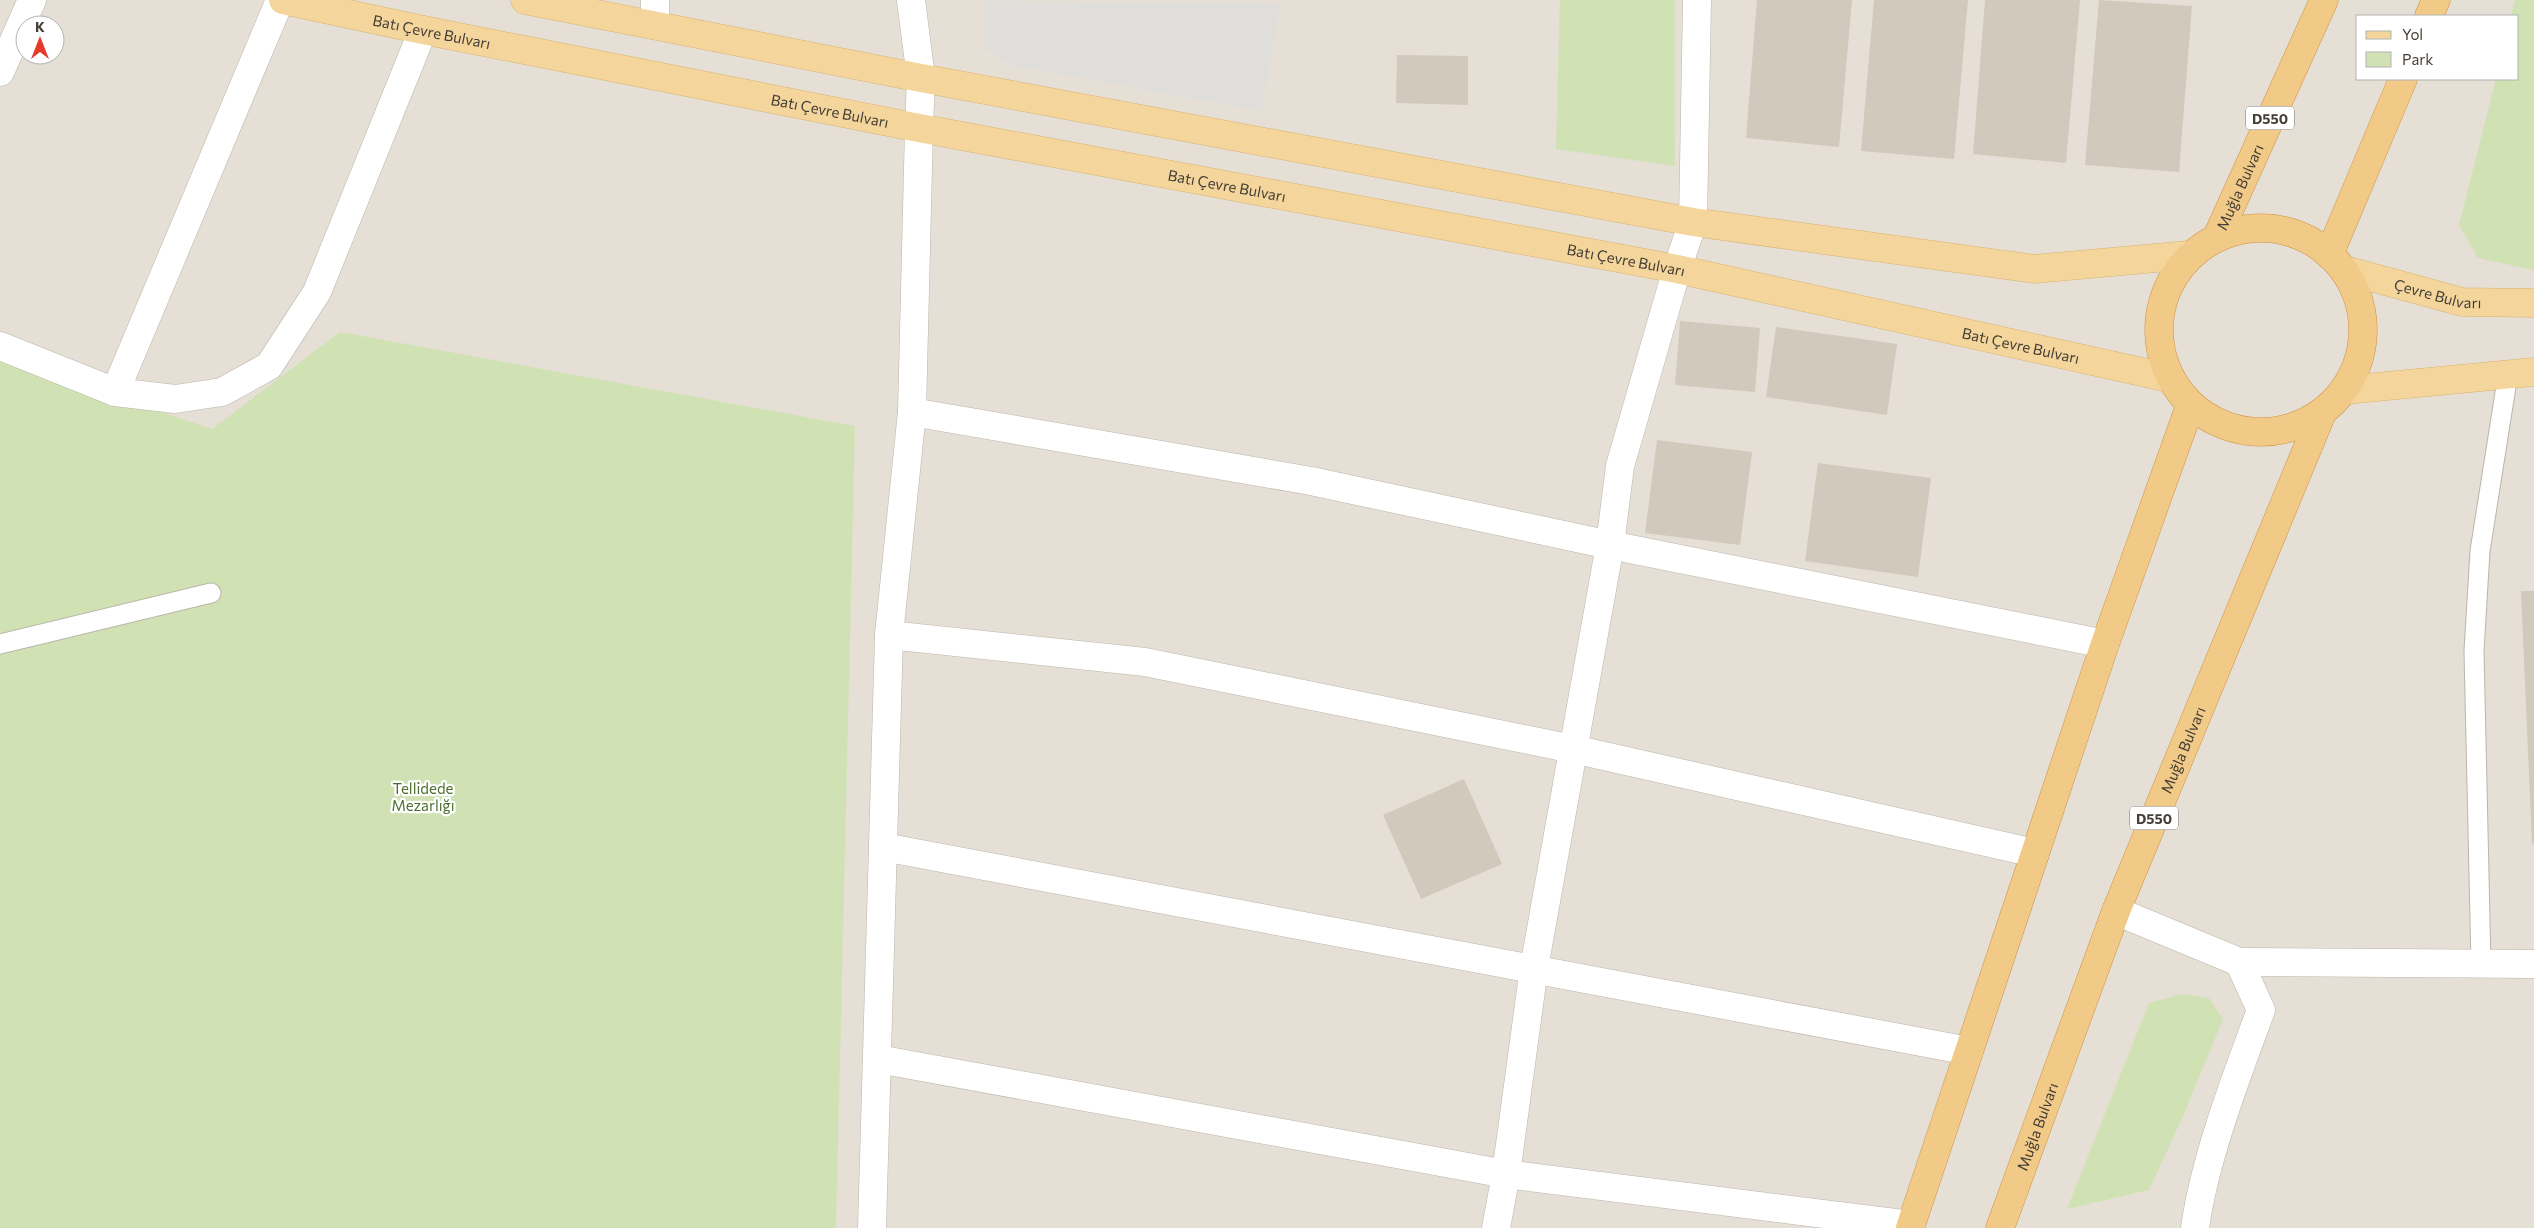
<svg xmlns="http://www.w3.org/2000/svg" width="2534" height="1228" viewBox="0 0 2534 1228" font-family="Commissioner,sans-serif">
  <style>
    .residential { fill: #e5dfd5; fill-rule: evenodd }
    .green { fill: #d0e2b3 }
    .parking { fill: #e0dedb }
    .building { fill: #d2c9bd }
    .lines { fill: none; stroke-linecap: round; stroke-linejoin: round }
    .service-casing { stroke: #bcb5aa; stroke-width: 21 }
    .minor-casing { stroke: #bcb5aa; stroke-width: 29 }
    .tertiary-casing { stroke: #bcb5aa; stroke-width: 29 }
    .primary-casing { stroke: #d8b26f; stroke-width: 29 }
    .trunk-casing { stroke: #ce9344; stroke-width: 29 }
    .service { stroke: #fff; stroke-width: 19 }
    .minor { stroke: #fff; stroke-width: 28 }
    .tertiary { stroke: #fff; stroke-width: 28 }
    .primary { stroke: #f4d69d; stroke-width: 28 }
    .trunk { stroke: #f2ca88; stroke-width: 28 }
    .labels { text-anchor: middle; dominant-baseline: central; stroke-width: 4.5; stroke-linejoin: round; paint-order: stroke }
    .shield { fill: #fff; stroke: #7c7872; stroke-width: 1 }
    .shield-label { font-size: 14px; font-weight: bold; fill: #443e36 }
    .street-label { font-size: 15px; fill: #443e36; stroke: #fff }
    .park-label { font-size: 15px; fill: #4c702f; stroke: #fff }
  </style>
  <rect width="100%" height="100%" fill="#f1eee7"/>
  <path class="residential" d="M 0,0 L 2534,0 L 2534,1228 L 0,1228 ZM 2358,16 L 2518,16 L 2518,79 L 2358,79 ZM 25,25 L 55,25 L 55,55 L 25,55 Z"/>
  <g class="green">
    <polygon points="1560,0 1675,0 1675,166 1556,149"/>
    <polygon points="2515,0 2534,0 2534,270 2478,258 2459,225 2496,79 2518,79 2518,16 2511,16"/>
    <polygon points="340,332 855,426 836,1228 0,1228 0,357 212,429"/>
    <polygon points="2182,994 2209,998 2223,1019 2184,1114 2149,1190 2067,1209 2149,1003"/>
  </g>
  <polygon class="parking" points="986,1 1281,4 1261,111 1011,65 985,48"/>
  <g class="building">
    <polygon points="1757,0 1852,0 1839,147 1746,138"/>
    <polygon points="1874,0 1968,0 1954,159 1861,151"/>
    <polygon points="1985,0 2080,0 2066,163 1973,154"/>
    <polygon points="2099,0 2192,6 2179,172 2085,165"/>
    <polygon points="1397,55 1468,56 1468,105 1396,103"/>
    <polygon points="1680,321 1760,328 1755,392 1675,385"/>
    <polygon points="1776,327 1897,344 1887,415 1766,397"/>
    <polygon points="1657,440 1752,452 1740,545 1645,533"/>
    <polygon points="1818,463 1931,478 1918,577 1805,561"/>
    <polygon points="2521,591 2534,591 2534,843 2532,844"/>
    <polygon points="1464,779 1502,864 1421,899 1383,815"/>
  </g>
  <g class="lines">
    <defs>
      <g id="service">
        <polyline points="0,644 211,593"/>
        <polyline points="2481,964 2474,651 2480,551 2508,374"/>
      </g>
      <g id="minor">
        <polyline points="655,25 655,0"/>
        <polyline points="0,72 32,0"/>
        <polyline points="0,346 115,392 175,399 222,392 269,366 317,292 423,30"/>
        <polyline points="115,392 280,0"/>
        <polyline points="912,412 1311,481 1610,545 2105,644"/>
        <polyline points="889,635 1145,662 1573,749 2035,853"/>
        <polyline points="883,847 1969,1051"/>
        <path d="M 2116,911 L 2239,962 L 2261,1010 C 2236,1078 2205,1157 2195,1228"/>
        <polyline points="2239,962 2534,964"/>
        <polyline points="878,1059 1506,1174 1911,1225"/>
        <polyline points="872,1228 889,635 912,412 919,128"/>
        <polyline points="1496,1228 1506,1174 1534,968 1610,545 1620,466 1677,269 1693,222 1697,0"/>
      </g>
      <polyline id="tertiary" points="911,0 921,78 919,128"/>
      <g id="primary">
        <path id="s1" d="M 283,0 L 423,30 L 919,128 L 1677,269 L 2169,378"/>
        <polyline points="525,0 921,78 1693,222 2034,269 2189,255"/>
        <path id="s2" d="M 2345,270 L 2462,302 L 2534,303"/>
        <polyline points="2345,390 2534,372"/>
      </g>
      <g id="trunk">
        <polyline points="2429,16 2436,0"/>
        <circle cx="2261" cy="330" r="102"/>
        <path id="s3" d="M 2217,237 L 2324,0"/>
        <polyline points="2329,255 2403,79"/>
        <polyline points="1910,1228 2105,644 2190,406"/>
        <path id="s4" d="M 2000,1228 L 2116,911 L 2322,413"/>
      </g>
    </defs>
    <use href="#service" class="service-casing"/>
    <use href="#minor" class="minor-casing"/>
    <use href="#tertiary" class="tertiary-casing"/>
    <use href="#primary" class="primary-casing"/>
    <use href="#trunk" class="trunk-casing"/>
    <use href="#service" class="service"/>
    <use href="#minor" class="minor"/>
    <use href="#tertiary" class="tertiary"/>
    <use href="#primary" class="primary"/>
    <use href="#trunk" class="trunk"/>
  </g>
  <g class="labels">
    <g class="shield">
      <rect x="2246" y="106.5" width="48" height="23" rx="4"/>
      <rect x="2130" y="806.5" width="48" height="23" rx="4"/>
    </g>
    <g class="shield-label">
      <text x="2270" y="118">D550</text>
      <text x="2154" y="818">D550</text>
    </g>
    <g class="street-label">
      <text stroke="none"><textPath href="#s1" startOffset="152">Batı Çevre Bulvarı</textPath></text>
      <text stroke="none"><textPath href="#s1" startOffset="558">Batı Çevre Bulvarı</textPath></text>
      <text stroke="none"><textPath href="#s1" startOffset="962">Batı Çevre Bulvarı</textPath></text>
      <text stroke="none"><textPath href="#s3" startOffset="55">Muğla Bulvarı</textPath></text>
      <text stroke="none"><textPath href="#s1" startOffset="1368">Batı Çevre Bulvarı</textPath></text>
      <text stroke="none"><textPath href="#s2" startOffset="96">Çevre Bulvarı</textPath></text>
      <text stroke="none"><textPath href="#s1" startOffset="1772">Batı Çevre Bulvarı</textPath></text>
      <text stroke="none"><textPath href="#s4" startOffset="512">Muğla Bulvarı</textPath></text>
      <text stroke="none"><textPath href="#s4" startOffset="108">Muğla Bulvarı</textPath></text>
    </g>
    <g class="park-label">
      <text x="423" y="788">Tellidede<tspan x="423" dy="17">Mezarlığı</tspan></text>
    </g>
  </g>
  <rect x="2356" y="15" width="162" height="65" fill="#ffffff" stroke="#b4b2af"/>
  <rect x="2366" y="31" width="25" height="8" fill="#f4d69d" stroke="#b4b2af"/>
  <text x="2402" y="40" font-size="15" fill="#443e36">Yol</text>
  <rect x="2366" y="52" width="25" height="15" fill="#d0e2b3" stroke="#b4b2af"/>
  <text x="2402" y="65" font-size="15" fill="#443e36">Park</text>
  <g transform="translate(40 40)"><circle r="24" fill="#ffffff" stroke="#b4b2af"/>
  <path d="M0-4L9 19L0 12L-9 19Z" fill="#e53b2a"/>
  <text y="-8" font-size="14" font-weight="bold" text-anchor="middle" fill="#443e36">K</text>
  </g>
</svg>
